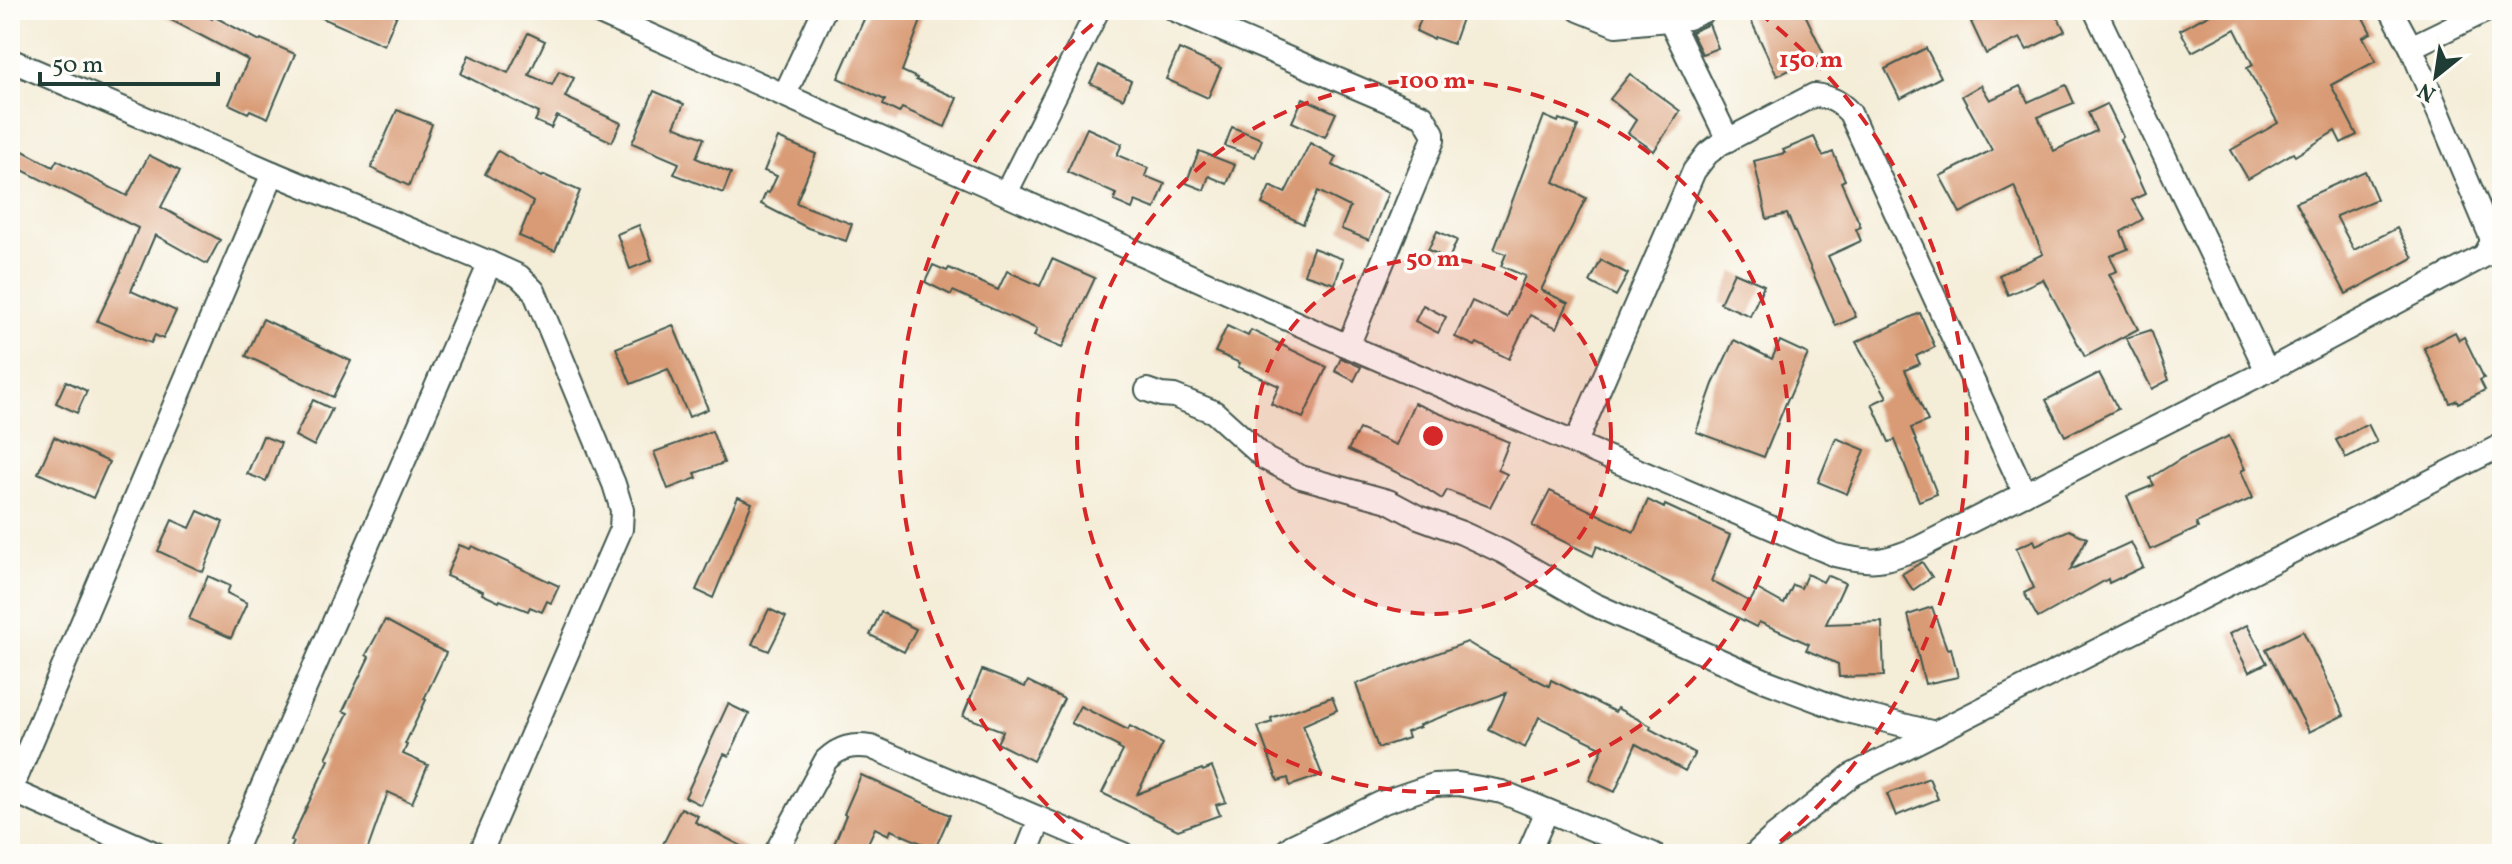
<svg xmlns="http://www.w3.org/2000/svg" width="2512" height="864" viewBox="0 0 2512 864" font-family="Vollkorn,serif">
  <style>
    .building { fill: #d99b76 }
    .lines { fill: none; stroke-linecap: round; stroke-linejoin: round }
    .minor-casing { stroke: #3f574d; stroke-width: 26 }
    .minor { stroke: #fff; stroke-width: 22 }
    .ring { fill: none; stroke: #d62828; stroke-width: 4; stroke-dasharray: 14 10 }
    .centre { fill: #d62828; stroke: #fdfcf7; stroke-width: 4 }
    .ring-label { font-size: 24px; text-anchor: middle; font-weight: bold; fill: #d62828; stroke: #fdfcf7; stroke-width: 7; stroke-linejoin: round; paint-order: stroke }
  </style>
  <rect width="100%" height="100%" fill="#fdfcf7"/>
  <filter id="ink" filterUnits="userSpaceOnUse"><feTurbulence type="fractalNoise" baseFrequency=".0125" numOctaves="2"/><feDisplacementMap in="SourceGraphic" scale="16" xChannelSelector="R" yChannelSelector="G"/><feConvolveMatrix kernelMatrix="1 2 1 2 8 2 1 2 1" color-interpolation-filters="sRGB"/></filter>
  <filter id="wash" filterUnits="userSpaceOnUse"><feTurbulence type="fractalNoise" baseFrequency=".006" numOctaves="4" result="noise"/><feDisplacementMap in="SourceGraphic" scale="32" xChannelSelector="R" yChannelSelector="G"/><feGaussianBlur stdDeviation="1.8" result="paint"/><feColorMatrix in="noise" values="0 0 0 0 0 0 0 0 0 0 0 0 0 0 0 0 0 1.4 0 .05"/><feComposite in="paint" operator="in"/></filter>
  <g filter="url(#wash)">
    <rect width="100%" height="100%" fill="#f4edd8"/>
    <g id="blocks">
      <g class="building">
        <polygon points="152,10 196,10 212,19 213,16 260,41 261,39 295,54 268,118 250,110 248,113 229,104 248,60"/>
        <polygon points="304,10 399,10 384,45"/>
        <polygon points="868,10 925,10 902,71 917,78 916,80 957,98 945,127 902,108 899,113 883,105 885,100 838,78"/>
        <polygon points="1425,10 1465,10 1453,44 1434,37 1433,39 1416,31"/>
        <polygon points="1746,10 1803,10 1824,54 1777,76"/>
        <polygon points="1998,10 2054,10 2065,31 2027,50 2020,38 1986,54 1971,22"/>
        <polygon points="2217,10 2359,10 2371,33 2363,37 2376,61 2331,85 2357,135 2341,143 2335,131 2295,156 2293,153 2248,179 2231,150 2278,123 2247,68 2253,65 2235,29 2192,52 2180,30"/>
        <polygon points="1709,24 1718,48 1702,54 1691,32"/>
        <polygon points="528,33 545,41 529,75 552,85 559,71 574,78 565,97 621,123 612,142 557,116 551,128 535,121 539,113 461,74 469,55 508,73"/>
        <polygon points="1926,48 1941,77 1900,99 1885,69"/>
        <polygon points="1179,49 1221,68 1208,98 1166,79"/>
        <polygon points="1099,65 1131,81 1123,99 1090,83"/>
        <polygon points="1630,74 1680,111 1654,151 1628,133 1636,120 1610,99"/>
        <polygon points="1981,85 1990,100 2020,86 2028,102 2066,85 2074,103 2038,117 2054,151 2096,131 2088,113 2107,104 2123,137 2120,139 2145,194 2132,200 2143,219 2121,232 2128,249 2110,256 2117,271 2109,274 2138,329 2085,357 2043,279 2008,295 1999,275 2043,254 2014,186 1960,213 1940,176 1992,150 1962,96"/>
        <polygon points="654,91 684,104 674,126 704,138 696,158 731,173 723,193 674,174 679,163 632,143"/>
        <polygon points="1303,98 1336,113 1325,137 1292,122"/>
        <polygon points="397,110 432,124 409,186 371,168"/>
        <polygon points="1544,116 1558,122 1559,119 1578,126 1554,182 1586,198 1541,290 1568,303 1557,328 1530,315 1509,359 1477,343 1475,346 1455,337 1472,301 1507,317 1525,276 1501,266 1506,254 1494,250"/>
        <polygon points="1232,127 1262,139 1255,157 1225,146"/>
        <polygon points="1087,128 1122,144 1117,155 1148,168 1145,176 1165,184 1155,209 1135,201 1132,209 1114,201 1116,194 1067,172"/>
        <polygon points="1814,137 1823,156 1833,152 1845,180 1841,182 1861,227 1856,229 1861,241 1828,256 1856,317 1836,326 1787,214 1767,219 1754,161 1785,153 1783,150"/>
        <polygon points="778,138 816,154 796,203 852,224 846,241 808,228 761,204 766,192 769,193 777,176 764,171"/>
        <polygon points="1310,143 1336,157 1332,165 1388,193 1369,240 1341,229 1350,207 1318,191 1303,224 1262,204 1270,186 1285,193"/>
        <polygon points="10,144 53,167 57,160 127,196 149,155 180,171 161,207 220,240 207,264 155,235 131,291 176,311 163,339 155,335 151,343 97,321 119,275 138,228 10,164"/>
        <polygon points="498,151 542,177 544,175 580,191 555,251 519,236 533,202 485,174"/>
        <polygon points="1199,151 1235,165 1227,184 1209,176 1204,190 1186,183"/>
        <polygon points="2365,171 2377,199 2336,216 2354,250 2397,228 2413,258 2346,294 2296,202"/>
        <polygon points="639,225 652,260 630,269 617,234"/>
        <polygon points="1437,231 1457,240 1449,259 1428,250"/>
        <polygon points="1313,248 1343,259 1335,284 1304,274"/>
        <polygon points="1052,259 1095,278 1062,348 1034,336 1037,329 953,291 951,295 925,282 933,265 947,271 949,268 998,290 1007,271 1040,286"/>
        <polygon points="1601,260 1628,274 1616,296 1590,282"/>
        <polygon points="1734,272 1764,285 1750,316 1720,303"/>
        <polygon points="1423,305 1446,317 1438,333 1415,321"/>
        <polygon points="1920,313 1935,347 1916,356 1920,364 1905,370 1928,421 1911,428 1937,494 1919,501 1895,440 1889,442 1872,404 1887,397 1856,342"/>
        <polygon points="263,319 351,361 333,397 246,356"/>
        <polygon points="673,325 708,409 689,417 668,369 631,384 616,348"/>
        <polygon points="1227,326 1248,336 1251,330 1327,367 1303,418 1271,404 1279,386 1238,367 1240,363 1215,352"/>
        <polygon points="2151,330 2169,380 2152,389 2126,338"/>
        <polygon points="2455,332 2459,340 2464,337 2484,378 2480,380 2485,390 2458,403 2457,400 2450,403 2424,348"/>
        <polygon points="1734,340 1772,359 1780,341 1808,354 1789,398 1788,398 1764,457 1696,432 1713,384"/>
        <polygon points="1341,358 1361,367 1354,381 1335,371"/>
        <polygon points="2099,373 2118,409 2065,436 2046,400"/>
        <polygon points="66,381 87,391 77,413 56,403"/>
        <polygon points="313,400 332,409 314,446 295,436"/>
        <polygon points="1414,403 1509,442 1498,470 1507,474 1490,507 1447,490 1442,499 1411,479 1348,450 1359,429 1396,445"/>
        <polygon points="2368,424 2377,442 2346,458 2336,440"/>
        <polygon points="712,431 724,463 695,473 697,478 668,489 654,452"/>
        <polygon points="263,436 281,443 266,481 247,474"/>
        <polygon points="2229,436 2245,469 2241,471 2253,498 2196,523 2198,528 2150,550 2127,496 2154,485 2150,478 2182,458"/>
        <polygon points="54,437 109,462 93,498 38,473"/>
        <polygon points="1836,438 1865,450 1847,494 1818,482"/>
        <polygon points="1550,491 1634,532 1648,500 1664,508 1665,505 1730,535 1711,581 1750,602 1757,589 1784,604 1793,585 1801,588 1807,574 1823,582 1827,575 1845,583 1826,624 1882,622 1884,676 1839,677 1838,664 1806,650 1809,644 1759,622 1756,627 1597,546 1593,556 1532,526"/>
        <polygon points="738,497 752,503 713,598 696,590"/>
        <polygon points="198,511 223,522 203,572 158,551 172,520 190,528"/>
        <polygon points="2069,530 2087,538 2070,570 2131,542 2143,567 2109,583 2108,579 2038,618 2024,593 2034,588 2016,548 2034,540 2036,545"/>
        <polygon points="459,545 470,549 472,546 559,586 551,603 547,601 542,612 530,607 528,611 500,600 499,602 482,594 483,591 446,576"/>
        <polygon points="1922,562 1932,577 1913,590 1902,574"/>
        <polygon points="208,576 230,586 227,593 247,603 231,638 189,619"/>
        <polygon points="1932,607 1947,649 1951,648 1958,677 1925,684 1908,615"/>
        <polygon points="769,609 786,617 769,651 752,644"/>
        <polygon points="881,612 916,629 904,652 870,635"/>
        <polygon points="385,620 446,653 424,699 426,700 405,744 407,745 403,754 428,765 412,803 388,792 366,854 288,854 294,842 291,840 329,760 326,758 348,713 343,711 369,657 366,655"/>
        <polygon points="2247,625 2267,663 2249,672 2229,634"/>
        <polygon points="2303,631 2344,715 2309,732 2266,649"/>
        <polygon points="1467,642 1494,658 1549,686 1551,680 1615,712 1617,708 1651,726 1650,729 1695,753 1685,771 1636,744 1615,792 1589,780 1603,748 1539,717 1525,748 1489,730 1506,693 1419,725 1420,727 1406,732 1408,738 1378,748 1356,684"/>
        <polygon points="982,670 1025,687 1028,681 1064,699 1033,761 997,743 1003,731 963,716"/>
        <polygon points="1332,697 1337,710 1303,725 1322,775 1290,786 1288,778 1278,781 1258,727 1272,722 1271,718"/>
        <polygon points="728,704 749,714 729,756 724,754 701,805 685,797"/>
        <polygon points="1080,706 1128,730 1130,726 1163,744 1137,794 1202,769 1203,771 1212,767 1226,802 1216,805 1220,815 1178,830 1102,793 1123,751 1118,748 1119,747 1071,723"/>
        <polygon points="861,775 950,815 935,849 891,830 889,835 875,828 863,854 830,854 846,815 844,814"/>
        <polygon points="1929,778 1938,799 1896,816 1887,794"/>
        <polygon points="681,808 698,816 695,822 757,854 677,854 662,846"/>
      </g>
    </g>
  </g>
  <g filter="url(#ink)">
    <use href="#blocks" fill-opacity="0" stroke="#3f574d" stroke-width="2"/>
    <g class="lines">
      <defs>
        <g id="minor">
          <path d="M 593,10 L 1348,346 L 1835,555 C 1873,564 1883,562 1918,548 L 2267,371 L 2484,256 L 2491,244 L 2491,237 L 2411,47 L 2391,10"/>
          <polyline points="1175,10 1423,116 1433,133 1433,140 1348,346"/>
          <polyline points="1579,10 1616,25 1688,18 1706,10"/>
          <polyline points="2095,10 2267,371"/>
          <polyline points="1670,20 1728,140"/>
          <polyline points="2411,47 2487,10"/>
          <polyline points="10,60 273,173 490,263 519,276 534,291 614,484 622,510 621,529 480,854"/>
          <polyline points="785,94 824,10"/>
          <polyline points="1006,193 1098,10"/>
          <polyline points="1147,390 1161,395 1174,396 1214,412 1266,459 1301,477 1388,501 1418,517 1462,533 1503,552 1593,604 1766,681 1843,710 1935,733"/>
          <path d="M 1576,442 L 1694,171 L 1707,154 L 1720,144 L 1814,95 C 1830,97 1839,101 1850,113 L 2025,494"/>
          <polyline points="10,790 156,854"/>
          <polyline points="11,790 273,173"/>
          <polyline points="233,854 490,263"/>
          <path d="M 775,854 L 826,760 C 840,747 852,744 871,747 L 1123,854"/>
          <polyline points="1026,854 1040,819"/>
          <polyline points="1283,854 1292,846 1381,803 1434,785 1458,784 1502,792 1653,854"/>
          <polyline points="1528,854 1547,811"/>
          <polyline points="1755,854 1771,839 1852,775 2502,445"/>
        </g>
      </defs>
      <use href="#minor" class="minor-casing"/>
      <use href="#minor" class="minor"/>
    </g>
  </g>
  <circle cx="1433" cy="436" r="178" fill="#d62828" fill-opacity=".12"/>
  <g class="ring">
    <circle cx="1433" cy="436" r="178"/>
    <circle cx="1433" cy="436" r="356"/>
    <path d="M1101 854A534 534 0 0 1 1108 12M1758 12A534 534 0 0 1 1765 854"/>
  </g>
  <circle cx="1433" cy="436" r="12" class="centre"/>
  <g class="ring-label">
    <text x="1811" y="67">150 m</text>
    <text x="1433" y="88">100 m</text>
    <text x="1433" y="266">50 m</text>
  </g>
  <rect width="2512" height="864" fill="none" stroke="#fdfcf7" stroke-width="40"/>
  <g transform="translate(2436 76) rotate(210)" stroke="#fdfcf7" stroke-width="6" paint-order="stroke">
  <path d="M0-6L14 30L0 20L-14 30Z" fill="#1f3d34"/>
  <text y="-12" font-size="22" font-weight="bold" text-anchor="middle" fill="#1f3d34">N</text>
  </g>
  <path d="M40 72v12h178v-12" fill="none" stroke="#1f3d34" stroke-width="4"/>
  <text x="52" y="72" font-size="24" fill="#1f3d34" stroke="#fdfcf7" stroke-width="6" paint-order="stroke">50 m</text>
</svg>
